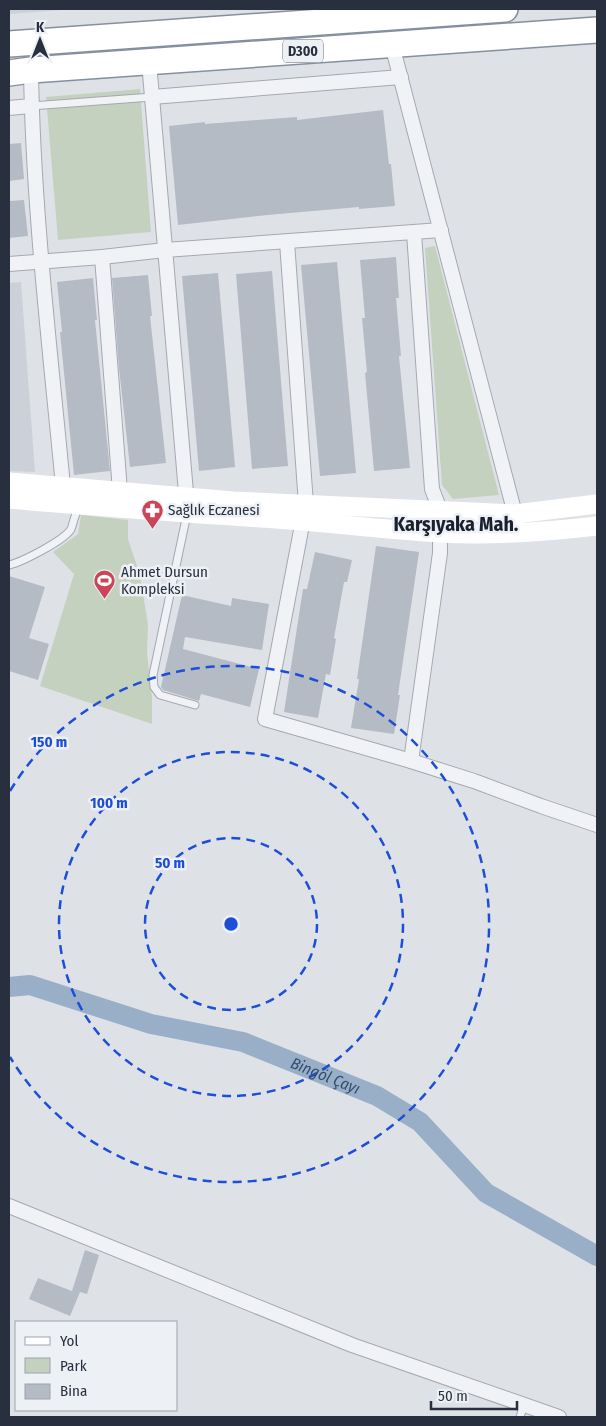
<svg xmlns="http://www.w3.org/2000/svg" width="606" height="1426" viewBox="0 0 606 1426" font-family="'Fira Sans Condensed',sans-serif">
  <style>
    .built { fill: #ccd1d9 }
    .green { fill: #c4d1bf }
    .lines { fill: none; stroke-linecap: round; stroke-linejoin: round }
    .river { stroke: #99afc7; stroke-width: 20 }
    .building { fill: #b5bbc4 }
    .lane-casing { stroke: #a4a9b1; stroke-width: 9 }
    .street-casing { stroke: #a4a9b1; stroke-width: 16 }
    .highway-casing { stroke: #868f9d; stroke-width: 28 }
    .lane { stroke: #f1f2f6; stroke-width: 7 }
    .street { stroke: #f1f2f6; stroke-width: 14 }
    .secondary { stroke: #fff; stroke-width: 19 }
    .highway { stroke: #fff; stroke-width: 25 }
    .ring { fill: none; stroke: #1d4ed8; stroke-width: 2.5; stroke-dasharray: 9 6 }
    .labels { text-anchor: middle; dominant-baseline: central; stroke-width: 5; stroke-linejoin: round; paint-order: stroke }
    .shield { fill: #edf0f5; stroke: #636975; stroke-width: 1 }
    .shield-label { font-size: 14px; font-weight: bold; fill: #282f3e }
    .poi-label { font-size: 15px; fill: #282f3e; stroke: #edf0f5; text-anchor: start }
    .water-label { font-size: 16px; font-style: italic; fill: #334e70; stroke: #edf0f5 }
    .district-label { font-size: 20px; font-weight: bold; fill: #1a212e; stroke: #edf0f5 }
    .centre { fill: #1d4ed8; stroke: #edf0f5; stroke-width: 2.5 }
    .ring-label { font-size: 15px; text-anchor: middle; font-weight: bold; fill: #1d4ed8; stroke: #edf0f5; stroke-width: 5; stroke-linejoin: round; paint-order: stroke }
  </style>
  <rect width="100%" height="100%" fill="#dee2e7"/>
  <g class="built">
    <polygon points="9,9 76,9 9,14"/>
    <polygon points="21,282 35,472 9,471 9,283"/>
  </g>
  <g class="green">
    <polygon points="140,89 151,232 58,240 46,97"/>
    <polygon points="435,246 499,495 453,499 442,485 425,248"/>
    <polygon points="81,515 128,520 128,539 140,575 148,625 147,653 152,697 152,724 40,686 74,574 53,552 78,534"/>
  </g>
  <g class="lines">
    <path class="river" id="s1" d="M 9,987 L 30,985 L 151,1024 L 243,1042 L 377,1096 L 420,1122 L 486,1193 L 597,1256"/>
  </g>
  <g class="building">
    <polygon points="383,110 389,164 391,164 395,206 359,209 359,207 267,215 178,225 169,126 205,122 205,124 297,117 297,120"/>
    <polygon points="21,143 24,179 9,181 9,144"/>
    <polygon points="24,200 28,236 9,238 9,201"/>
    <polygon points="396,257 399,298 396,298 401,356 399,356 410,468 374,471 365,373 367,372 362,318 365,318 360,260"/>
    <polygon points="337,262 356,473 320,476 301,265"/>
    <polygon points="272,271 288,466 252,469 236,274"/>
    <polygon points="218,273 235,467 199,471 182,276"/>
    <polygon points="148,275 152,316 150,316 166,463 130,467 119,368 112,278"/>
    <polygon points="93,278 97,320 95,320 110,471 74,475 60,332 62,332 57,282"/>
    <polygon points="376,546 419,552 398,695 400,695 394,734 351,728 359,679 357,679"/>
    <polygon points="315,552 352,560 347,582 344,582 334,638 336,639 330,675 326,674 318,718 284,712 303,589 307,589"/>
    <polygon points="9,576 45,587 29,638 49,644 38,680 9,671"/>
    <polygon points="182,595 231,606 232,598 269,604 262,650 185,637 183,649 259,669 250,707 201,694 199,701 163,690 161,687"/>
    <polygon points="85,1250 99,1255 87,1294 80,1292 70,1316 29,1299 38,1278 72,1291"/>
  </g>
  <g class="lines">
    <defs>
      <g id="lane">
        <polyline points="31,106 152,97"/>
        <polyline points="187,514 153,675 154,687 160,695 195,705"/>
        <path d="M 9,565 C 22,562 65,540 71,529 C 73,524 74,518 76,514 L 71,507"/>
        <polyline points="520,1417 524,1405"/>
      </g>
      <g id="street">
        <polyline points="392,45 515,514"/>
        <polyline points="149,62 187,504"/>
        <path d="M 31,70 C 33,209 50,348 63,486 L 66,495"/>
        <polyline points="152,97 401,77"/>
        <polyline points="9,108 31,106"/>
        <polyline points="287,242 306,504 265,719 411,761 474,781 541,806 597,825"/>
        <polyline points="102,257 120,491"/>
        <polyline points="9,264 102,257 165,250 441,230"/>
        <polyline points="411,761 440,553 440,510 432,489 414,233"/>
        <polyline points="9,1206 352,1345 559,1417"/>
      </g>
      <g id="highway">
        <polyline points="9,44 505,9"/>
        <polyline points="9,73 31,70 597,30"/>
      </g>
    </defs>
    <use href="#lane" class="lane-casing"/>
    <use href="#street" class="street-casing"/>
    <use href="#highway" class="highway-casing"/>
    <use href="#lane" class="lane"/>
    <use href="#street" class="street"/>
    <g class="secondary">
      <polyline points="9,482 233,501 515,514 597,504"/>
      <path d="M 9,499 C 107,508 205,514 303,521 C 348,525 393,530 439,533 C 492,536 545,532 597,526"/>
    </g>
    <use href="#highway" class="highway"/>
  </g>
  <g class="ring">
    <circle cx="231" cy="924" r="86"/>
    <circle cx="231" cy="924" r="172"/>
    <path d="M10 791A258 258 0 1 1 10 1057"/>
  </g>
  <defs>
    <symbol id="pharmacy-pin" viewBox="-11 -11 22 30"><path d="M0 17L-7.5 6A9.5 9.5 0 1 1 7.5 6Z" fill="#ca4558" stroke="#edf0f5"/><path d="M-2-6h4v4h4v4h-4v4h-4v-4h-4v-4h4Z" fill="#fff"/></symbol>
    <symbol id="stadium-pin" viewBox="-11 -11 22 30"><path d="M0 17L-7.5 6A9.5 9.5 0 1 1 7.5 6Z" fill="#ca4558" stroke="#edf0f5"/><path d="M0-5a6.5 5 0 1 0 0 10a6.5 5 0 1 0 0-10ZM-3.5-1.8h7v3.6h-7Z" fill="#fff"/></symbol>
  </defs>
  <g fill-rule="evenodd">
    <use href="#pharmacy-pin" x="140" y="498" width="25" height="34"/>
    <use href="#stadium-pin" x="92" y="568" width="25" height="34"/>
  </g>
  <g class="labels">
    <rect class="shield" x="283" y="39.5" width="40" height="23" rx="4"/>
    <g class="shield-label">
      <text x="303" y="51">D300</text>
    </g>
    <g class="poi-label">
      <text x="168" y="510">Sağlık Eczanesi</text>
      <text x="121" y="572">Ahmet Dursun<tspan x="121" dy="17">Kompleksi</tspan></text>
    </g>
    <g class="water-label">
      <text stroke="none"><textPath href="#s1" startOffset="331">Bingöl Çayı</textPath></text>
    </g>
    <g class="district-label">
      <text x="456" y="524">Karşıyaka Mah.</text>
    </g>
  </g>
  <circle cx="231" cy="924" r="8" class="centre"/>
  <g class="ring-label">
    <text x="49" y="747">150 m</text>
    <text x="109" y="808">100 m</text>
    <text x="170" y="868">50 m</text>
  </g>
  <rect width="606" height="1426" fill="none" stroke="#282f3e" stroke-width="20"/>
  <rect x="15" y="1321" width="162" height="90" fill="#edf0f5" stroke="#9ea3ac"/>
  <rect x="25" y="1337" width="25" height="8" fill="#ffffff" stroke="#9ea3ac"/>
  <text x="60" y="1346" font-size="15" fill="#282f3e">Yol</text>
  <rect x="25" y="1358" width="25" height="15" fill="#c4d1bf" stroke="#9ea3ac"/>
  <text x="60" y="1371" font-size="15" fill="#282f3e">Park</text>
  <rect x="25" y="1384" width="25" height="15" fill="#b5bbc4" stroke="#9ea3ac"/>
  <text x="60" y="1396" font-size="15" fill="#282f3e">Bina</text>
  <g transform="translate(40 40)" stroke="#edf0f5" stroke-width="4" paint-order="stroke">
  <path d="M0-4L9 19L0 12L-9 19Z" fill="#282f3e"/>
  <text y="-8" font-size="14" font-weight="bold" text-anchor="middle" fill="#282f3e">K</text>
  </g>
  <path d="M431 1401v8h86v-8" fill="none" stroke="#282f3e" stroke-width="2.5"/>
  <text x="438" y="1401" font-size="15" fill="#282f3e" stroke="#edf0f5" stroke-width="4" paint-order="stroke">50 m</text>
</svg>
